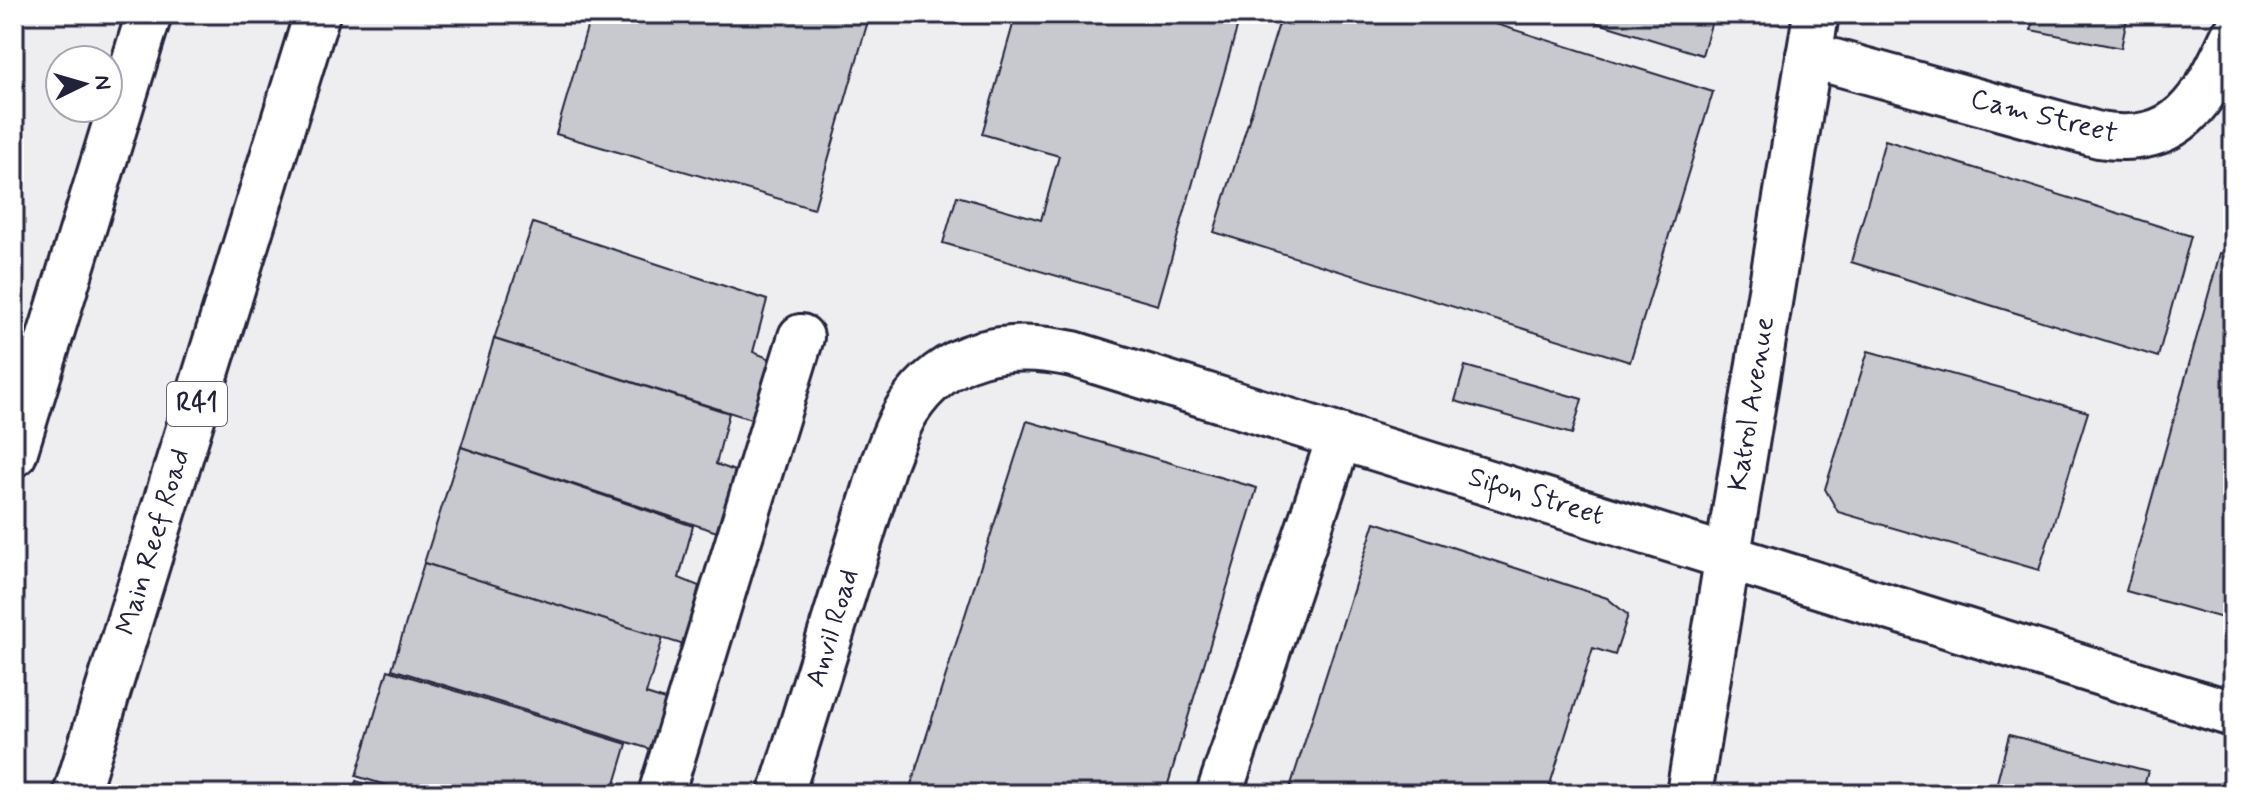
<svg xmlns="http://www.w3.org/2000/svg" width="2247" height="808" viewBox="0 0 2247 808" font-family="Mynerve,sans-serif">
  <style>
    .built { fill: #eeeef1; fill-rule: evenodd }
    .building { fill: #c8c8cf; stroke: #22223b; stroke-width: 2 }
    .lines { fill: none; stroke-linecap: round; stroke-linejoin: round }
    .minor-casing { stroke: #22223b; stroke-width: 50 }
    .major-casing { stroke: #22223b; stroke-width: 50 }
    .minor { stroke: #fff; stroke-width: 44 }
    .major { stroke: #fff; stroke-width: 44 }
    .labels { text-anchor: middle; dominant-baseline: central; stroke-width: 8; stroke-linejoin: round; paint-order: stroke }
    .shield { fill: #fff; stroke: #646476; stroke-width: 2 }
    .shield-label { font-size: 26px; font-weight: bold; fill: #22223b }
    .street-label { font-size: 28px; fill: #22223b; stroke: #fff }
  </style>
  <rect width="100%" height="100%" fill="#fff"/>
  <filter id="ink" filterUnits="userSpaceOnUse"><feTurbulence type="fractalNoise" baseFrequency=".0125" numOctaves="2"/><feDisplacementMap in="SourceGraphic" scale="16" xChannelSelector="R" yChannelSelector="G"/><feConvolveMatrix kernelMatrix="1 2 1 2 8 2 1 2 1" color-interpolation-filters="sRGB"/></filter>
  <g filter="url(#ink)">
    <path class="built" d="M 14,14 L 2233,14 L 2233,794 L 14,794 ZM 60,60 L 108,60 L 108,108 L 60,108 Z"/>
    <g class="building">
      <polygon points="591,14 870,14 814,209 556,134"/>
      <polygon points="1016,14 1241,14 1158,305 943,243 957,196 1041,220 1059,156 982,134"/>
      <polygon points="1282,14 1464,14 1713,92 1630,362 1214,232"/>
      <polygon points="1569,14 1714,14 1702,55"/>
      <polygon points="2035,14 2128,14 2121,48 2031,30"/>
      <polygon points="1885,140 2191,236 2158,357 1851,262"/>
      <polygon points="533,223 767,300 753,352 773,360 754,420 494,339"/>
      <polygon points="2220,253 2233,257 2233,621 2126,591"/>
      <polygon points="494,339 729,413 716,464 735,471 717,532 461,447"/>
      <polygon points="1868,351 2088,412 2039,570 1838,512 1825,489"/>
      <polygon points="1465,366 1582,399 1572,434 1455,401"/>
      <polygon points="1027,421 1257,488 1165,794 908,794"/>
      <polygon points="461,447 693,526 679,578 699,586 684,645 424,563"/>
      <polygon points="1375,522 1607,598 1628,615 1615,655 1593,648 1547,794 1288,794"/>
      <polygon points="424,563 663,638 646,694 668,701 653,750 392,669"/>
      <polygon points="388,670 627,744 612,794 415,794 356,776"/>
      <polygon points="2009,735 2148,771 2142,794 1994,794"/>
      <polygon points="356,781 398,794 352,794"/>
    </g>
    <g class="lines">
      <defs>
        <g id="minor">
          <path d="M 1809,55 L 2099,135 C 2179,148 2203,101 2233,37"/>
          <polyline points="661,794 801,337"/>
          <path d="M 781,794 L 884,462 C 891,445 897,426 907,410 C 946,350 1007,340 1073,354 L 2233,714"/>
          <polyline points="1219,794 1340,436"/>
          <polyline points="1689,794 1816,14"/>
        </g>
        <g id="major">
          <polyline points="14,454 149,14"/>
          <polyline points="76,794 317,14"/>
        </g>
      </defs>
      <use href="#minor" class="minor-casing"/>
      <use href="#major" class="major-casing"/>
      <use href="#minor" class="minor"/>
      <use href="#major" class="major"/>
    </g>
  </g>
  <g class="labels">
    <rect class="shield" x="167" y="382" width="60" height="44" rx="6"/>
    <g class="shield-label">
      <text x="197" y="404">R41</text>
    </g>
    <g class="street-label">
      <text transform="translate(2044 117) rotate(14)">Cam Street</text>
      <text transform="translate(1752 404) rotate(-81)">Katrol Avenue</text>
      <text transform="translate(1536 497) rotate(17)">Sifon Street</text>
      <text transform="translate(154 542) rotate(-73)">Main Reef Road</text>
      <text transform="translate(833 628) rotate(-73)">Anvil Road</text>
    </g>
  </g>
  <rect width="2247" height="808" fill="none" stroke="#fff" stroke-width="48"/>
  <rect x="24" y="24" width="2199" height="760" fill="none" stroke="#22223b" stroke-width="3" filter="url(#ink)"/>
  <g transform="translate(84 84) rotate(85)"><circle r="38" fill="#ffffff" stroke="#a7a7b1" stroke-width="2"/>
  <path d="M0-6L14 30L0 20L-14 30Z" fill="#22223b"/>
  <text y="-12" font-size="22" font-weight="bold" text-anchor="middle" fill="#22223b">N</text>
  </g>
</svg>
